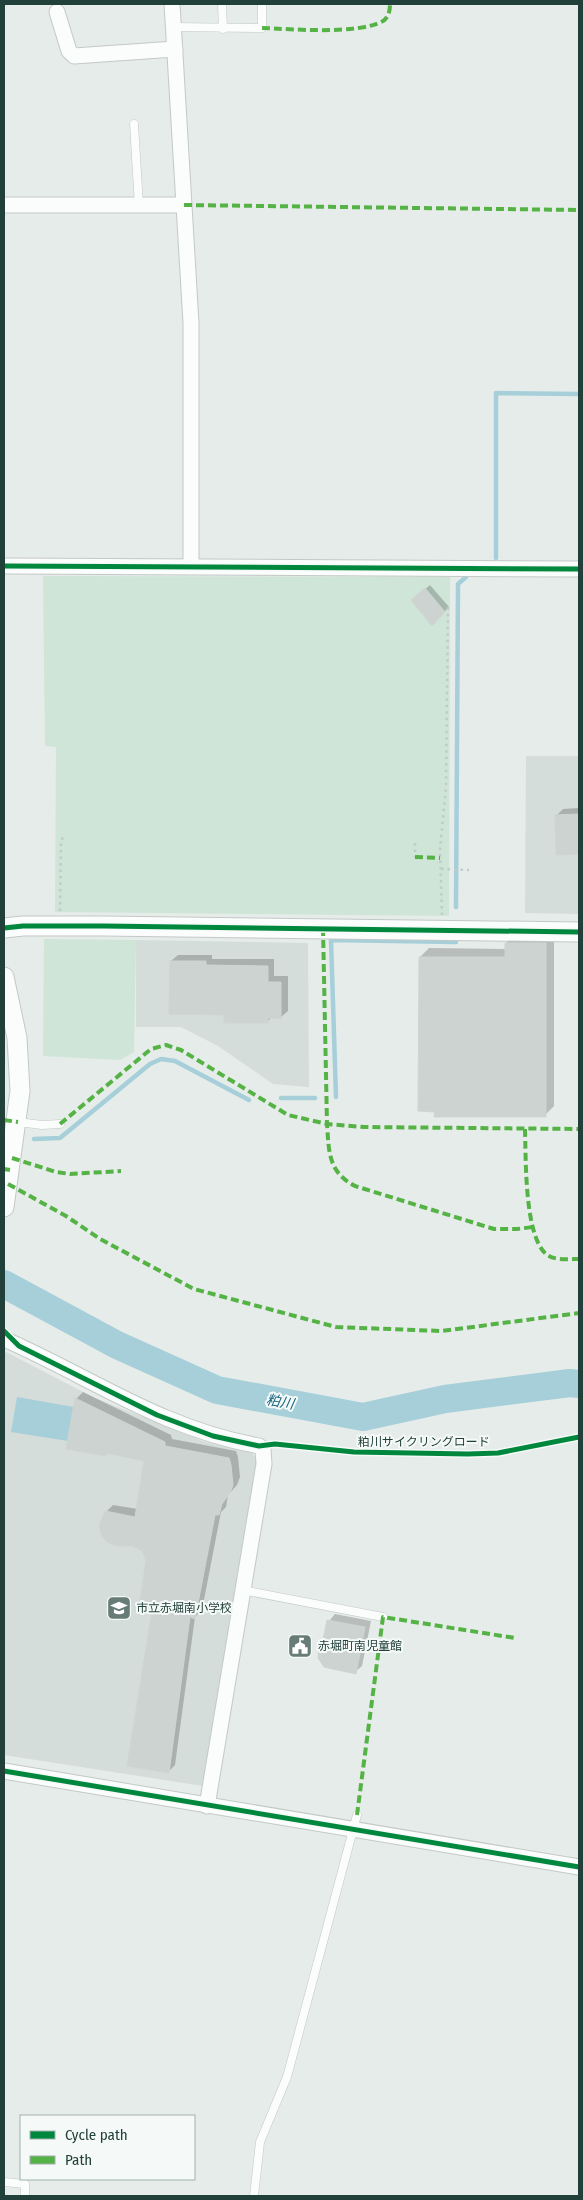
<svg xmlns="http://www.w3.org/2000/svg" width="583" height="2200" viewBox="0 0 583 2200" font-family="'Fira Sans Condensed','Noto Sans JP',sans-serif">
  <style>
    .built { fill: #d4ddd9 }
    .green { fill: #cfe5d7 }
    .water { fill: #a6cfda }
    .shadow { fill: #0003 }
    .lines { fill: none; stroke-linecap: round; stroke-linejoin: round }
    .stream { stroke: #a6cfda; stroke-width: 4.5 }
    .river { stroke: #a6cfda; stroke-width: 28 }
    .building { fill: #cdd3d1; stroke: #cfd5d2 }
    .service-casing { stroke: #c3c9c6; stroke-width: 9 }
    .minor-casing { stroke: #c3c9c6; stroke-width: 17 }
    .tertiary-casing { stroke: #c3c9c6; stroke-width: 21 }
    .path { stroke: #c1cbc9; stroke-width: 2.5; stroke-dasharray: 2.5 4; stroke-linecap: butt }
    .service { stroke: #fbfcfc; stroke-width: 8 }
    .minor { stroke: #fbfcfc; stroke-width: 15 }
    .tertiary { stroke: #fbfcfc; stroke-width: 19 }
    .quiet { stroke: #55b346; stroke-width: 4; stroke-dasharray: 8 4; stroke-linecap: butt }
    .cycleway-casing { stroke: #f5faf8; stroke-width: 8 }
    .cycleway { stroke: #00873e; stroke-width: 5 }
    .labels { text-anchor: middle; dominant-baseline: central; stroke-width: 4; stroke-linejoin: round; paint-order: stroke }
    .street-label { font-size: 12px; fill: #22403a; stroke: #f5faf8 }
    .poi-label { font-size: 12px; fill: #22403a; stroke: #f5faf8; text-anchor: start }
    .water-label { font-size: 14px; font-style: italic; fill: #1a667f; stroke: #f5faf8 }
  </style>
  <rect width="100%" height="100%" fill="#e6ece9"/>
  <g class="built">
    <polygon points="526,756 579,756 579,914 525,913"/>
    <polygon points="136,940 308,943 309,1087 273,1084 218,1046 181,1027 136,1027"/>
    <polygon points="4,1351 95,1398 205,1442 252,1453 258,1462 203,1786 4,1755"/>
  </g>
  <g class="green">
    <polygon points="43,576 450,577 449,916 55,912 56,747 45,746"/>
    <polygon points="44,939 136,940 134,1052 120,1060 43,1056"/>
  </g>
  <polygon class="water" points="17,1397 74,1407 68,1441 11,1432"/>
  <g class="shadow">
    <polygon points="430,585 449,607 432,624 417,596"/>
    <polygon points="579,808 579,853 557,854 557,815 563,809"/>
    <polygon points="515,935 554,935 554,1106 545,1115 420,957 429,948 506,949 506,943"/>
    <polygon points="178,955 212,955 212,959 274,959 274,976 288,976 288,1011 281,1017 272,1017 267,1022 226,1014 171,961"/>
    <polygon points="83,1392 171,1435 172,1439 236,1451 238,1457 240,1477 237,1485 228,1495 226,1507 221,1512 202,1610 195,1617 175,1765 168,1772 155,1604 147,1560 143,1550 106,1512 113,1505 138,1509 145,1460 108,1452 106,1454 76,1399"/>
    <polygon points="335,1614 371,1621 362,1666 355,1672 329,1621"/>
  </g>
  <g class="lines">
    <g class="stream">
      <polyline points="496,558 496,393 579,394"/>
      <polyline points="456,907 458,584 466,577"/>
      <polyline points="336,1097 331,940 456,942"/>
      <polyline points="281,1098 315,1098"/>
      <polyline points="34,1139 60,1138 150,1064 161,1059 175,1061 249,1100"/>
    </g>
    <polyline class="river" points="4,1284 117,1345 217,1390 363,1417 445,1399 570,1383 579,1384"/>
  </g>
  <g class="building">
    <polygon points="425,588 445,612 432,626 411,600"/>
    <polygon points="579,814 579,854 556,855 555,815"/>
    <polygon points="505,943 546,943 546,1117 434,1117 435,1112 418,1111 419,957 505,957"/>
    <polygon points="170,961 206,961 206,965 268,966 268,982 281,982 281,1019 268,1018 268,1023 224,1023 224,1015 169,1014"/>
    <polygon points="75,1398 165,1442 165,1446 229,1458 231,1465 233,1485 230,1493 222,1504 219,1515 215,1515 195,1619 190,1617 169,1773 127,1766 153,1605 140,1601 146,1560 142,1551 133,1546 117,1546 107,1542 103,1538 99,1526 105,1511 135,1517 144,1461 107,1453 106,1456 66,1449"/>
    <polygon points="327,1620 365,1627 356,1674 324,1667 318,1658 319,1646 323,1640"/>
  </g>
  <g class="lines">
    <defs>
      <g id="service">
        <polyline points="222,4 223,29"/>
        <polyline points="174,27 262,28 262,4"/>
        <polyline points="134,124 139,206"/>
        <polyline points="18,1122 42,1125 60,1124"/>
        <polyline points="242,1590 383,1617"/>
        <polyline points="4,2182 25,2184 25,2196"/>
        <polyline points="254,2196 260,2142 287,2077 357,1815"/>
      </g>
      <g id="minor">
        <polyline points="172,4 191,323 191,566"/>
        <polyline points="57,12 69,51 74,56 175,49"/>
        <polyline points="4,205 184,205"/>
        <polyline points="4,566 579,569"/>
        <path d="M 4,1339 C 93,1378 160,1428 259,1446 L 263,1449 L 264,1464 L 207,1806"/>
        <polyline points="4,1771 579,1867"/>
      </g>
      <g id="tertiary">
        <polyline points="4,928 23,926 103,926 579,932"/>
        <polyline points="4,977 17,1038 20,1091 4,1207"/>
      </g>
    </defs>
    <use href="#service" class="service-casing"/>
    <use href="#minor" class="minor-casing"/>
    <use href="#tertiary" class="tertiary-casing"/>
    <g class="path">
      <polyline points="415,843 415,857"/>
      <polyline points="441,869 469,870"/>
      <polyline points="60,911 61,842 63,837"/>
      <polyline points="442,915 440,849 446,787 448,604"/>
    </g>
    <use href="#service" class="service"/>
    <use href="#minor" class="minor"/>
    <use href="#tertiary" class="tertiary"/>
    <g class="quiet">
      <path d="M 262,28 C 292,29 358,35 383,21 C 389,17 390,10 390,4"/>
      <polyline points="184,205 579,210"/>
      <polyline points="415,857 440,858"/>
      <path d="M 323,928 L 327,1124 C 329,1152 328,1172 355,1186 L 494,1229 L 517,1229 L 533,1227"/>
      <polyline points="4,1120 18,1122"/>
      <polyline points="60,1124 151,1049 166,1045 181,1050 288,1115 327,1124 364,1127 579,1129"/>
      <path d="M 525,1129 C 526,1157 524,1235 546,1254 C 554,1261 569,1259 579,1259"/>
      <polyline points="12,1158 56,1172 70,1174 121,1171"/>
      <polyline points="4,1169 10,1170"/>
      <polyline points="8,1184 66,1216 100,1239 194,1289 336,1327 442,1331 579,1313"/>
      <polyline points="357,1815 383,1617 515,1638"/>
    </g>
    <defs>
      <g id="cycleway">
        <polyline points="4,566 579,569"/>
        <polyline points="4,928 23,926 103,926 579,932"/>
        <polyline points="4,1331 19,1346 157,1415 213,1436 259,1446 275,1444 354,1452 468,1454 498,1453 579,1437"/>
        <polyline points="4,1771 579,1867"/>
      </g>
    </defs>
    <use href="#cycleway" class="cycleway-casing"/>
    <use href="#cycleway" class="cycleway"/>
  </g>
  <defs>
    <symbol id="school-square" viewBox="-11 -11 22 22"><rect x="-9" y="-9" width="18" height="18" rx="4" fill="#677c77" stroke="#f5faf8"/><path d="M0-5L7-2L0 1L-7-2ZM-4 1L0 2.5L4 1V4Q0 6-4 4Z" fill="#fff"/></symbol>
    <symbol id="civic-square" viewBox="-11 -11 22 22"><rect x="-9" y="-9" width="18" height="18" rx="4" fill="#677c77" stroke="#f5faf8"/><path d="M-.6-6.5H3V-4.5H.6V-3L4-1V1h2V6H-6V1h2V-1L-.6-3ZM-1.2 2.5V6h2.4V2.5Z" fill="#fff"/></symbol>
  </defs>
  <g fill-rule="evenodd">
    <use href="#school-square" x="105" y="1594" width="28" height="28"/>
    <use href="#civic-square" x="286" y="1632" width="28" height="28"/>
  </g>
  <g class="labels">
    <g class="street-label">
      <text x="424" y="1442">粕川サイクリングロード</text>
    </g>
    <g class="poi-label">
      <text x="136" y="1608">市立赤堀南小学校</text>
      <text x="318" y="1646">赤堀町南児童館</text>
    </g>
    <g class="water-label">
      <text transform="translate(280 1402) rotate(10)">粕川</text>
    </g>
  </g>
  <rect width="583" height="2200" fill="none" stroke="#22403a" stroke-width="10"/>
  <rect x="20" y="2115" width="175" height="65" fill="#f5faf8" stroke="#a1b0ac"/>
  <rect x="30" y="2131" width="25" height="8" fill="#00873e" stroke="#a1b0ac"/>
  <text x="65" y="2140" font-size="15" fill="#22403a">Cycle path</text>
  <rect x="30" y="2156" width="25" height="8" fill="#55b346" stroke="#a1b0ac"/>
  <text x="65" y="2165" font-size="15" fill="#22403a">Path</text>
</svg>
